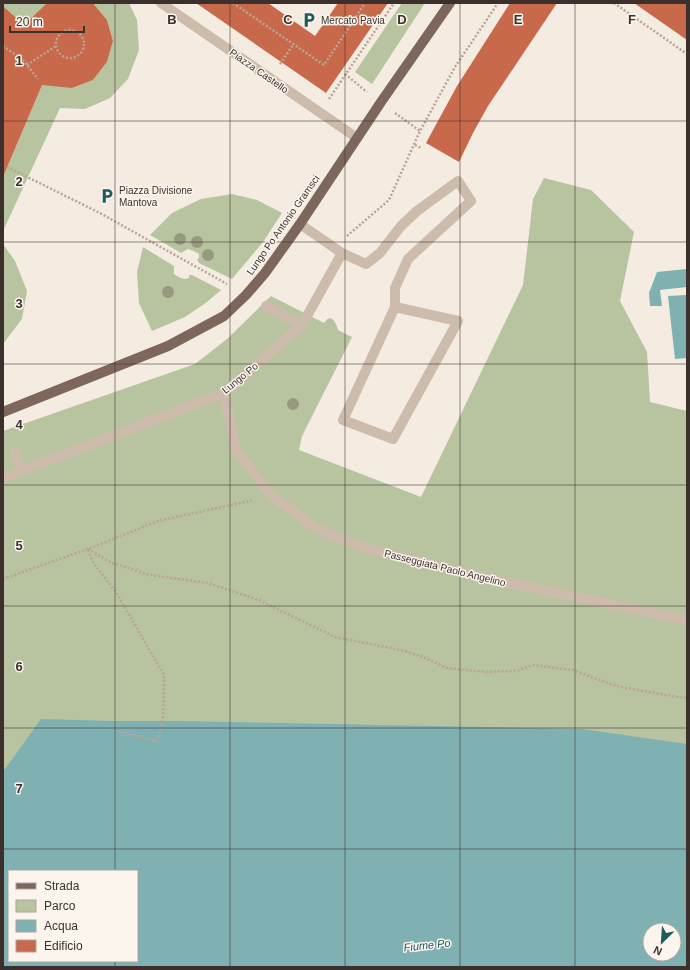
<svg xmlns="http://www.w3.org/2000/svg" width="690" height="970" viewBox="0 0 690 970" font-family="Helvetica,sans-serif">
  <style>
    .green { fill: #b8c4a0; fill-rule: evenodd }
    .water { fill: #7fb0b2; fill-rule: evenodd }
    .building { fill: #c8694b }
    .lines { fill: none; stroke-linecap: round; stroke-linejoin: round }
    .path { stroke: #b9a596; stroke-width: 2.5; stroke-dasharray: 2 2; stroke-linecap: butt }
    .service { stroke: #cdbbac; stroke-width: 10 }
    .pedestrian { stroke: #cdbbac; stroke-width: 10 }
    .minor { stroke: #cdbbac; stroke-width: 10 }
    .primary { stroke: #7d675c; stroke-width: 10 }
    .tree { fill: #969b7f }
    .grid { fill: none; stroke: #3b302b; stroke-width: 1; stroke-opacity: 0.55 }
    .labels { text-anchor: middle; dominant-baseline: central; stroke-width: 3; stroke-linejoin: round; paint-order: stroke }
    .poi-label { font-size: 10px; fill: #3b302b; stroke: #fbf5ee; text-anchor: start }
    .street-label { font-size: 10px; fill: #3b302b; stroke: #fbf5ee }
    .water-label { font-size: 11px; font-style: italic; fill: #1f5a5e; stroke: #fbf5ee }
    .grid-label { font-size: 13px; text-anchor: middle; font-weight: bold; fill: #3b302b; stroke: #fbf5ee; stroke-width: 3; stroke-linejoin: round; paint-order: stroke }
  </style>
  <rect width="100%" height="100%" fill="#f4ebe1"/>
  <g class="green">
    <polygon points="3,3 47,3 24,25 3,6"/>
    <polygon points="93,3 129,3 137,20 139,50 128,79 110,98 85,109 60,108 3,231 3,177 44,80 72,88 93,80 107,62 113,41 107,20"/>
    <polygon points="402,3 425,3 372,84 355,72"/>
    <path d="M 544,178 L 591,190 L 634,232 L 620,301 L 647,352 L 650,402 L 687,411 L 687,967 L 3,967 L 3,431 L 195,364 L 227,339 L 271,296 L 324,323 C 331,312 336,322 338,330 L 352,337 L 302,436 L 299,450 L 421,497 L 523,285 L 533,199 ZM 9,871 L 137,871 L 137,961 L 9,961 ZM 650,930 L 674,930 L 674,954 L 650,954 Z"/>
    <polygon points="232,194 257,200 282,213 263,242 232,279 199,263 197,260 199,258 199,254 194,251 188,249 181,253 150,235 172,213 201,199"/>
    <polygon points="3,244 15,261 27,291 22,319 3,344"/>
    <path d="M 143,247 L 174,266 L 174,274 C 179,277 183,281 189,278 L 189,275 L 192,275 L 221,290 L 207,302 L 185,317 L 152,331 L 139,303 L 137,272 Z"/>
  </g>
  <g class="water">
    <polygon points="687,269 687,287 660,290 662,306 650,306 649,293 657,272"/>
    <polygon points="687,295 687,358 675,359 668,296"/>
    <path d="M 41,719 L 115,721 L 175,721 L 582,729 L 687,744 L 687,967 L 3,967 L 3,772 ZM 9,871 L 137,871 L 137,961 L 9,961 ZM 650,930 L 674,930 L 674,954 L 650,954 Z"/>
  </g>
  <g class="building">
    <polygon points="47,3 93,3 107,20 113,41 107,62 93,80 72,88 42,85 3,177 3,6 24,25"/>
    <polygon points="196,3 268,3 315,36 338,3 388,3 326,93"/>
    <polygon points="510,3 557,3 488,106 473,133 459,162 426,143 457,86"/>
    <polygon points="634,3 687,3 687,40"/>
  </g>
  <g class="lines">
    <g class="path">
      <polyline points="233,3 324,65 365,3"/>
      <polyline points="614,3 687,54"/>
      <circle cx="70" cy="44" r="14"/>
      <polyline points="3,46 23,60 38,79"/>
      <polyline points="280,64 293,45"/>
      <polyline points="27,65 56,46"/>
      <polyline points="345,74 367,92"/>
      <polyline points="329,99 394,3"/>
      <polyline points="395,113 420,131"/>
      <polyline points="415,145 421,148"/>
      <polyline points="7,167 98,212 227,284"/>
      <polyline points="347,236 389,200 420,131 455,67 498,3"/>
      <polyline points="88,549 110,562 150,575 208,583 259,600 335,637 405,651 423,657 447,668 487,672 517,671 532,665 573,670 616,686 665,695 687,698"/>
      <polyline points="88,550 94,564 116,592 164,675 163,722 157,741 118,731"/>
      <polyline points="3,579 88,549 158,521 254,500"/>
    </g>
    <g class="service">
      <polyline points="161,3 357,138"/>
      <polyline points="342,253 366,264 380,253 401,226 417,211 458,181 471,201 408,259 395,288 395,307 343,420 393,439 458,321 395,307"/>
    </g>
    <g class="pedestrian">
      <polyline points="224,393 236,450 247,465 272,496 316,528 358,546 489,579 687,620"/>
      <polyline points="15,453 22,471"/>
      <polyline points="3,478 224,393 302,325 266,306"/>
    </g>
    <polyline class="minor" points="300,224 342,253 302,325"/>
    <polyline class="primary" points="3,412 168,346 224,316 246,295 265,273 300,224 381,102 450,3"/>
  </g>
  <g class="tree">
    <circle cx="180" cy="239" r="6"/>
    <circle cx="197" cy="242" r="6"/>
    <circle cx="208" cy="255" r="6"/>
    <circle cx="168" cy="292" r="6"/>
    <circle cx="293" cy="404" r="6"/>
  </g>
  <path class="grid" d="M 115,3 L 115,871M 230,3 L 230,967M 345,3 L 345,967M 460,3 L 460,967M 575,3 L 575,967M 3,121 L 687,121M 3,242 L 687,242M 3,364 L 687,364M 3,485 L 687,485M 3,606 L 687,606M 3,728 L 687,728M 3,849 L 687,849M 115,961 L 115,967"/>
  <defs>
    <symbol id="parking-bare" viewBox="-9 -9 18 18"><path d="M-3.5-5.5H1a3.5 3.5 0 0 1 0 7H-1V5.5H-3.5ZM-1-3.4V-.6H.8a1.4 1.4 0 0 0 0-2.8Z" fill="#1f5a5e" stroke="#fbf5ee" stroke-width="2.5" paint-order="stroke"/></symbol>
  </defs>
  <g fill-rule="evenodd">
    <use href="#parking-bare" x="298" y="9" width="22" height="22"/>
    <use href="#parking-bare" x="96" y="185" width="22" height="22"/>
  </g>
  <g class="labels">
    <g class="poi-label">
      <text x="321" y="20">Mercato Pavia</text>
      <text x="119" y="190">Piazza Divisione<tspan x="119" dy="12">Mantova</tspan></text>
    </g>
    <g class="street-label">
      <text transform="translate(259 71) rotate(35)">Piazza Castello</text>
      <text transform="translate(283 225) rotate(-55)">Lungo Po Antonio Gramsci</text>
      <text transform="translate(240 378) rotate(-39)">Lungo Po</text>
      <text transform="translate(445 568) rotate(14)">Passeggiata Paolo Angelino</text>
    </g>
    <g class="water-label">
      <text transform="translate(427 945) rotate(-6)">Fiume Po</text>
    </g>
  </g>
  <g class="grid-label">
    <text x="172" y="24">B</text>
    <text x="288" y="24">C</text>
    <text x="402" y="24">D</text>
    <text x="518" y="24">E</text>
    <text x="632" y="24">F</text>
    <text x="19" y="65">1</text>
    <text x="19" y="186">2</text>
    <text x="19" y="308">3</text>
    <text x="19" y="429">4</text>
    <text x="19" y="550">5</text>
    <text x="19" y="671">6</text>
    <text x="19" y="793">7</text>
  </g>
  <rect width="690" height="970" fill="none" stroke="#3b302b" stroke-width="8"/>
  <rect x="8" y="870" width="130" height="92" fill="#fbf5ee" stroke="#aea6a0"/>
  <rect x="16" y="883" width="20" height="6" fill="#7d675c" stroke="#aea6a0"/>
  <text x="44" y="890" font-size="12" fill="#3b302b">Strada</text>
  <rect x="16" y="900" width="20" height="12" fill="#b8c4a0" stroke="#aea6a0"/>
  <text x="44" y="910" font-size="12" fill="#3b302b">Parco</text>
  <rect x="16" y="920" width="20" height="12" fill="#7fb0b2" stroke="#aea6a0"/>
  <text x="44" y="930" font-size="12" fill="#3b302b">Acqua</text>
  <rect x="16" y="940" width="20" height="12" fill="#c8694b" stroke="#aea6a0"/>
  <text x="44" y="950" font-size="12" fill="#3b302b">Edificio</text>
  <g transform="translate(662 942) rotate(205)"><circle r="19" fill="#fbf5ee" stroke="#aea6a0"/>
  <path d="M0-3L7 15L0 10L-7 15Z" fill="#1f5a5e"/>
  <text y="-6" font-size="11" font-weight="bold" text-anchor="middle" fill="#3b302b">N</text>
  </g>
  <path d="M10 26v6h74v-6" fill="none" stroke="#3b302b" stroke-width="2"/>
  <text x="16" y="26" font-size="12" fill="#3b302b" stroke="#fbf5ee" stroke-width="3" paint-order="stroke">20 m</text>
</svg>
